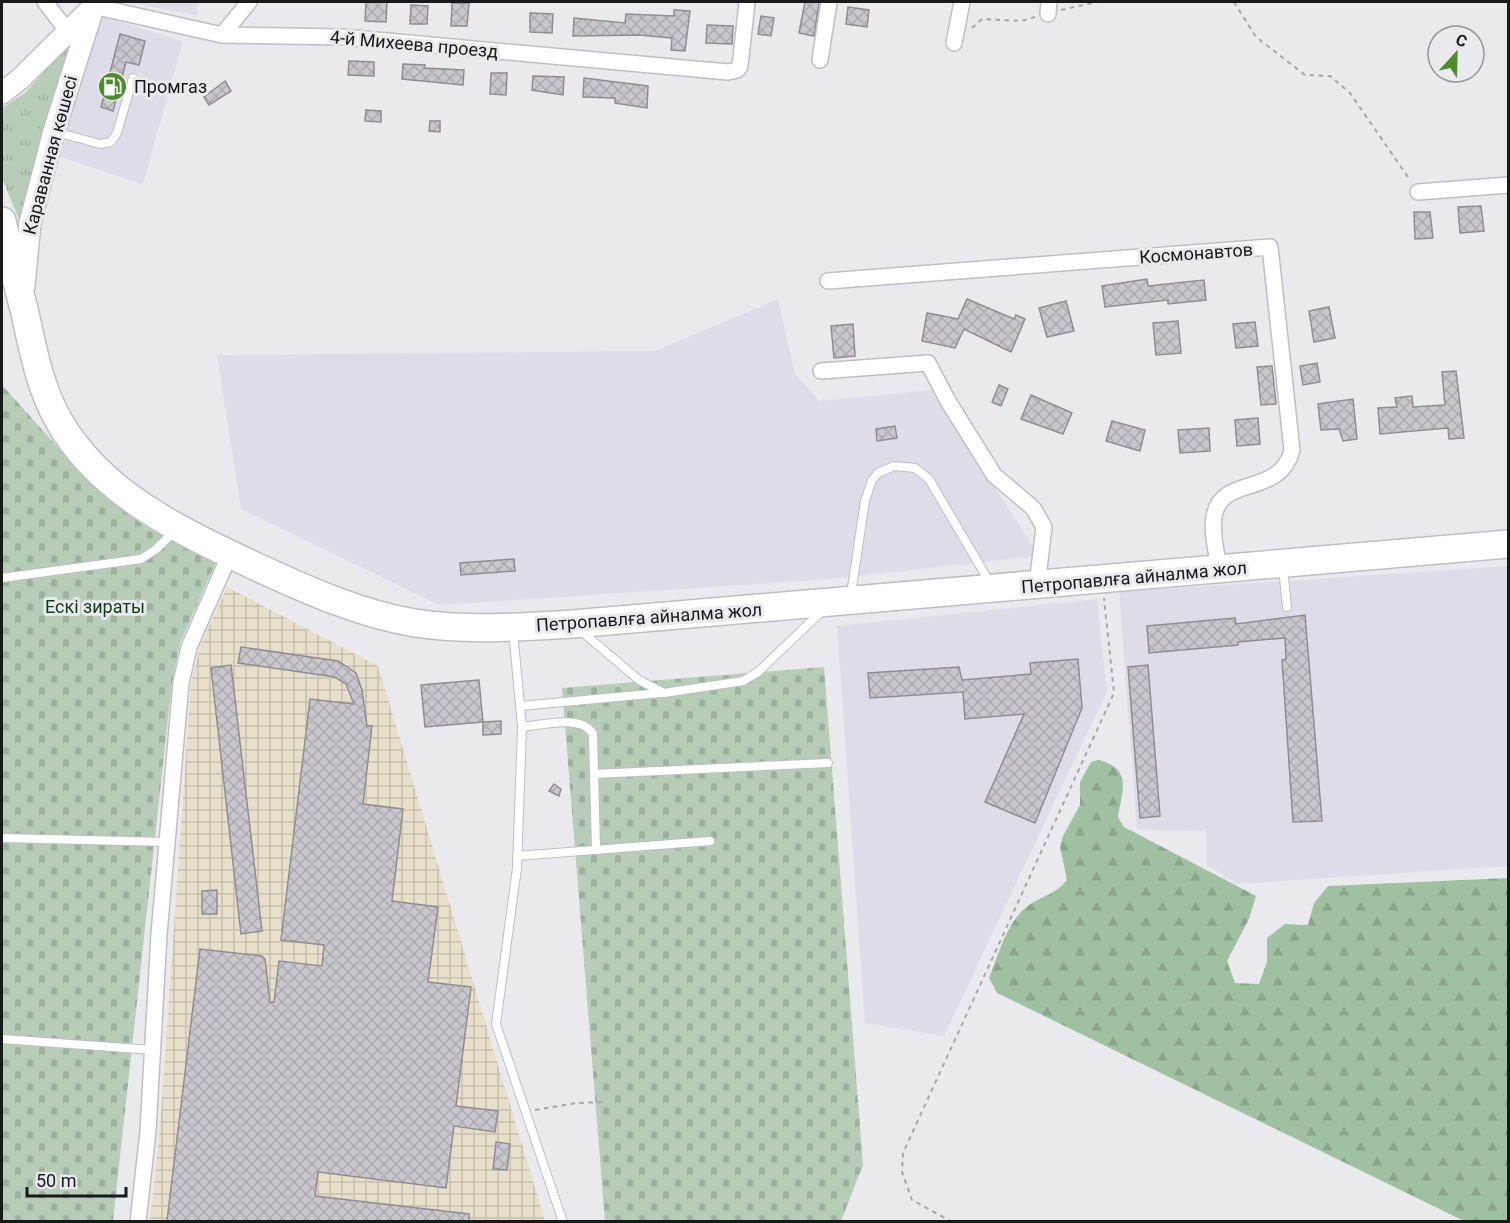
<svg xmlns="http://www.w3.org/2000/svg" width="1510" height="1223" viewBox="0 0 1510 1223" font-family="Roboto,sans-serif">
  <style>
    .built { fill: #dfdce9 }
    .industrial { fill: url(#industrial-grid) }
    .grass { fill: url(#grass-tufts) }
    .forest { fill: url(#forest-firs) }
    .cemetery { fill: url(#cemetery-stones) }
    .building { fill: url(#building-cross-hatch); stroke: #8f8d93; stroke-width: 1.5 }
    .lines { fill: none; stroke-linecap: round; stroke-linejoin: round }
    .lane-casing { stroke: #bfbec3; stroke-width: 10 }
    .street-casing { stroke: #bfbec3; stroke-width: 18 }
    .secondary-casing { stroke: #bfbec3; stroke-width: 24 }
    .highway-casing { stroke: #bfbec3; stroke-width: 30 }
    .path { stroke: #a6a5a9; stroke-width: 2; stroke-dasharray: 4.5 4.5; stroke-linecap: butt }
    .lane { stroke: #fff; stroke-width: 8 }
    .street { stroke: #fff; stroke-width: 15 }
    .secondary { stroke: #fff; stroke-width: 21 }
    .highway { stroke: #fff; stroke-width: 27 }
    .labels { text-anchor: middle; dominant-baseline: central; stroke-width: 6; stroke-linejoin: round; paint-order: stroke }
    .street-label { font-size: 18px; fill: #19191b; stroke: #eae9ee }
    .poi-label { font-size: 18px; fill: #19191b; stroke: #eae9ee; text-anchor: start }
    .park-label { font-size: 18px; fill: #0b3e14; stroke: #eae9ee }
  </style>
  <defs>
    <pattern id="industrial-grid" width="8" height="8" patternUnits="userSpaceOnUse" patternTransform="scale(1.5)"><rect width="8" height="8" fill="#e8dfca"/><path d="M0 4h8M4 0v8" fill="none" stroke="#c6bfad"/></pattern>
    <pattern id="grass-tufts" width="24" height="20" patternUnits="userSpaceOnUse" patternTransform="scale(1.5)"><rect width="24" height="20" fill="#b7cdb8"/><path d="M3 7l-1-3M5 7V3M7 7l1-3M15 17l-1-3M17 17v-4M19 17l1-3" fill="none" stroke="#9daf9e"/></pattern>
    <pattern id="forest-firs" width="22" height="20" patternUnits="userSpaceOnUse" patternTransform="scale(1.5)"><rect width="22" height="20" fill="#a0c1a1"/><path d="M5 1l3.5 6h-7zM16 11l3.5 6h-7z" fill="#89a58a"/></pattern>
    <pattern id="cemetery-stones" width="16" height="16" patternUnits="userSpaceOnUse" patternTransform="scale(1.5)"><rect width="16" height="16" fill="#b7cdb8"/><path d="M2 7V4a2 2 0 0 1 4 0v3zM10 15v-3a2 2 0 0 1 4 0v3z" fill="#9daf9e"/></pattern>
    <pattern id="building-cross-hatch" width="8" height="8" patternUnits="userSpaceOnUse" patternTransform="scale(1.5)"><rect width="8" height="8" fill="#c9c7cd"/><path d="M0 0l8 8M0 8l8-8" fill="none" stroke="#acaaaf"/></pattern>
  </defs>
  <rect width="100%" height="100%" fill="#eae9ee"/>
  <g class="built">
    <polygon points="128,2 196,2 198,16"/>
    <polygon points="99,16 183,41 143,184 55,155"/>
    <polygon points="778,299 795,374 819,401 932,390 1039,556 830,579 439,605 241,509 217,355 655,351"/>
    <polygon points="1508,566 1508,866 1237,884 1207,865 1206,831 1137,830 1119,592"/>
    <polygon points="1097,599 1107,691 944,1036 865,1023 837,626"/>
  </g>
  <polygon class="industrial" points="227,587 378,666 545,1221 150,1222 160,1128 191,683 200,647"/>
  <polygon class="grass" points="71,42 20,222 2,178 2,108 25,93"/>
  <path class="forest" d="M 1099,760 C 1133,769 1122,791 1118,817 L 1124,827 L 1256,896 L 1249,919 L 1227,961 L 1235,983 L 1259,984 L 1267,962 L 1267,938 L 1285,924 L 1308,925 L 1314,903 L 1328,886 L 1508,878 L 1508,1221 L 1464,1221 L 997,993 L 989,978 C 999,954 1006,922 1029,905 C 1042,896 1056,894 1067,880 L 1060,847 L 1063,836 L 1080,805 L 1080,782 L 1091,762 Z"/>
  <g class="cemetery">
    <polygon points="2,385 88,481 146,527 216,562 180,643 172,682 113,1221 2,1221"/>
    <polygon points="824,667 863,1165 841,1221 605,1221 562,688"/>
  </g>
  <g class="building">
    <polygon points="366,2 387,2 386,22 365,21"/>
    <polygon points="805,2 819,2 814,36 799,33"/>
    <polygon points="452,3 469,3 467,26 451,26"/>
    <polygon points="411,5 428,6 427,24 410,24"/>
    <polygon points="848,7 869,10 867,27 846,24"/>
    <polygon points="674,10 690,11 685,51 671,50 672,38 639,35 573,36 574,18 625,23 626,14 674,16"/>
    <polygon points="530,13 553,14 552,33 530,32"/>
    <polygon points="761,16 774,18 771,36 758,34"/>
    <polygon points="707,25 733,26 732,44 706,43"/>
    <polygon points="120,34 145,41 139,65 126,62 113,111 101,107"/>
    <polygon points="349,61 374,62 374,76 348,75"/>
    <polygon points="403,64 425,65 424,68 464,70 463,85 402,79"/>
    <polygon points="491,73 507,73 506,95 490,94"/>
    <polygon points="533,76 564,77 563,95 532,90"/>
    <polygon points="584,78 648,86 647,108 615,103 615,98 583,97"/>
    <polygon points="225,81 231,91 209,105 204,97"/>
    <polygon points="366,110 381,111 381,122 365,121"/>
    <polygon points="430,121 440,121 440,132 429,131"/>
    <polygon points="1481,206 1484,231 1460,233 1458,207"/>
    <polygon points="1414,212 1430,212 1433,238 1415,239"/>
    <polygon points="1147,279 1148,286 1204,280 1206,300 1168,304 1168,300 1105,307 1102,286"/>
    <polygon points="967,299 1014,319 1016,315 1025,319 1011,352 964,329 955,348 922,341 927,313 958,319"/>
    <polygon points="1066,301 1074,331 1047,337 1039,308"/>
    <polygon points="1329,307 1335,338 1314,342 1309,311"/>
    <polygon points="1178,321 1181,353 1156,355 1153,323"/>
    <polygon points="1255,322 1258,346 1236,348 1233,324"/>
    <polygon points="853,324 855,356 834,358 831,326"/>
    <polygon points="1317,363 1320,382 1303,385 1300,366"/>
    <polygon points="1272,366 1276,404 1261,405 1257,367"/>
    <polygon points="1456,371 1464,438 1449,439 1448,428 1380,434 1378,408 1397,407 1395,398 1412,396 1413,407 1445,405 1442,372"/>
    <polygon points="999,385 1008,389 1001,406 992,402"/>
    <polygon points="1031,395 1072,413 1063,434 1021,419"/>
    <polygon points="1353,399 1357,439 1343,441 1339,429 1321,430 1318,404"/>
    <polygon points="1258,418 1260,444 1237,446 1235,420"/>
    <polygon points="1112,421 1145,430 1140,451 1106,441"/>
    <polygon points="895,426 897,438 877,441 876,429"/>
    <polygon points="1209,428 1210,451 1180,453 1178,430"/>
    <polygon points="514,559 515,571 461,575 460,563"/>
    <polygon points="1305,615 1322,821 1293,822 1282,660 1286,659 1285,638 1238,642 1238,645 1149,653 1147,626 1235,618 1236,624"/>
    <polygon points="241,647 338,661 356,673 362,690 367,726 372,726 363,804 403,809 392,901 438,907 428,982 471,987 456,1106 498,1111 495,1132 454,1126 446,1188 318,1172 315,1196 469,1214 469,1221 167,1221 200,949 262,956 265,959 270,1002 274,1002 279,961 322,966 324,945 281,940 310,699 354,704 346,684 335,677 238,663"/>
    <polygon points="1078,659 1082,708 1035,823 985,802 1024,714 965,719 963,692 870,698 868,673 959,667 962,680 1031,674 1030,663"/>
    <polygon points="231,665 262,931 241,934 211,668"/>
    <polygon points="1148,665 1160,816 1140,818 1128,667"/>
    <polygon points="479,680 483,722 425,727 421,685"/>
    <polygon points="501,721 501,734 483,735 483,722"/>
    <polygon points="554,784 561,789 559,796 549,791"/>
    <polygon points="217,890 217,914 202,914 202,891"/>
    <polygon points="496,1142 510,1144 507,1170 493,1169"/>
  </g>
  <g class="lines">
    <defs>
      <g id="lane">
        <polyline points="56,132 100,144 111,142 117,133 133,78"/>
        <polyline points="1283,568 1287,607"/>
        <polyline points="2,578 141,559 155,550 175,531"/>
        <polyline points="851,594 865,501 872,480 878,473 894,466 915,468 929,479 990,583"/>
        <polyline points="513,631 522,727 517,868 496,1024 563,1222"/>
        <polyline points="581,631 639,680 664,693 743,681 758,672 823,610"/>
        <polyline points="520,706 660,693"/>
        <path d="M 522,727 C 542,725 582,714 593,734 L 596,850"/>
        <polyline points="594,774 828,763"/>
        <polyline points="2,838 167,842"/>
        <polyline points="517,856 710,841"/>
        <polyline points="2,1039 153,1050"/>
      </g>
      <g id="street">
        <polyline points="45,2 68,32"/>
        <polyline points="93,6 222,35 343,37 728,72 737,70 740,66 747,2"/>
        <polyline points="1048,14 1049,2"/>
        <polyline points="222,35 249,2"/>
        <polyline points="954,43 962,2"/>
        <polyline points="820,60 829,2"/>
        <polyline points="1418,192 1508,185"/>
        <path d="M 828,281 L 1270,247 L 1292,450 C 1280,498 1220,474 1214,517 C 1211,533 1217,553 1219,569"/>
        <polyline points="821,371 928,363 948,401 994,475 1033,508 1044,527 1037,585"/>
        <polyline points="138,1222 148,1131 159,934 181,683 189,647 230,554"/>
      </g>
      <g id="secondary">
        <polyline points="2,93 20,79 89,11"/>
        <polyline points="24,286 30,223 54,131 95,2"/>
      </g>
      <path id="highway" d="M 2,221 C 9,252 17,282 25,313 C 33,350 40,388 59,421 C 101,495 183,532 257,567 C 307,590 360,614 415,623 C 467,631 521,627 573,624 L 1508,544"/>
    </defs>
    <use href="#lane" class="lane-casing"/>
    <use href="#street" class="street-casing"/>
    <use href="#secondary" class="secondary-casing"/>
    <use href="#highway" class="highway-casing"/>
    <g class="path">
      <polyline points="1234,2 1256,37 1305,75 1330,76 1350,93 1410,180"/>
      <polyline points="1061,10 1097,2"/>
      <polyline points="972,28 982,19 1021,21 1035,17"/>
      <polyline points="535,1110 576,1103 604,1102"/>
      <polyline points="952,1222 912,1200 902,1172 903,1153 1114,693 1104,598"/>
    </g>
    <use href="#lane" class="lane"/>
    <use href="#street" class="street"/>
    <use href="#secondary" class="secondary"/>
    <use href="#highway" class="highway"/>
  </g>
  <defs>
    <symbol id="fuel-disc" viewBox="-11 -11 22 22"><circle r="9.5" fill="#4c8c2e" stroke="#eae9ee"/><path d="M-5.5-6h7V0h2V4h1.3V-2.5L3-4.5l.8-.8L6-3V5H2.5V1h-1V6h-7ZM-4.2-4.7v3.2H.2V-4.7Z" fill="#fff"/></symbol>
  </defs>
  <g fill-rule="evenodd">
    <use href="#fuel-disc" x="96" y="70" width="33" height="33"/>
  </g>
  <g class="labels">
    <g class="street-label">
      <text transform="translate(414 44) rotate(5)">4-й Михеева проезд</text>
      <text transform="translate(50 155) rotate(-75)">Караванная көшесі</text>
      <text transform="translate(1196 253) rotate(-4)">Космонавтов</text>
      <text transform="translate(1134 577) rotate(-5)">Петропавлға айналма жол</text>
      <text transform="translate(649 617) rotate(-4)">Петропавлға айналма жол</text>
    </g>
    <g class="poi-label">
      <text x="134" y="86">Промгаз</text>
    </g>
    <g class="park-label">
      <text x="95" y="606">Ескі зираты</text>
    </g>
  </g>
  <rect width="1510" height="1223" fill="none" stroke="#19191b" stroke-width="6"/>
  <g transform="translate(1456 54) rotate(22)"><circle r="28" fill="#eae9ee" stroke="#96969a" stroke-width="1.5"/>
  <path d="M0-4.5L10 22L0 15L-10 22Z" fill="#4c8c2e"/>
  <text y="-9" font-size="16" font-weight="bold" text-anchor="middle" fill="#19191b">С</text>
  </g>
  <path d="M27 1187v9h99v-9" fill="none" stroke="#19191b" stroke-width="3"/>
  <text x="36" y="1187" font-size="18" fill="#19191b" stroke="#eae9ee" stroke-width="4.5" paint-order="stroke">50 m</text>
</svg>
